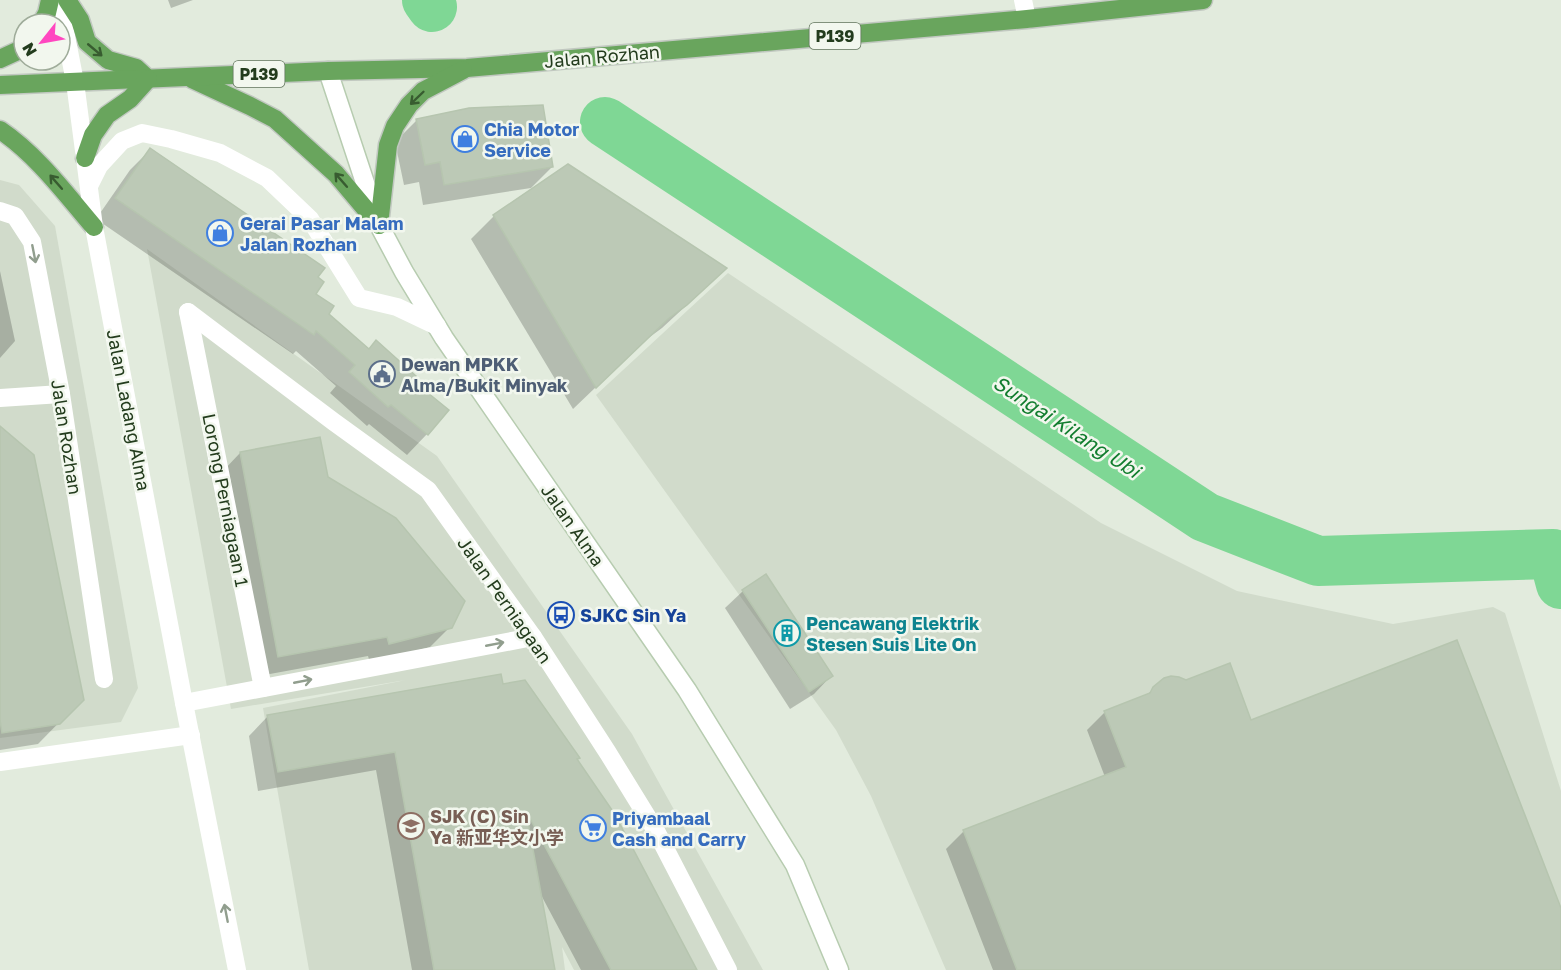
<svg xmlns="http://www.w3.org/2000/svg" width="1561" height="970" viewBox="0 0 1561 970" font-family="'Golos Text','Noto Sans SC',sans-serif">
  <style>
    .built { fill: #d1dbcb }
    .shadow { fill: #0003 }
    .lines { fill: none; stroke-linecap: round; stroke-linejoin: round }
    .river { stroke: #7fd795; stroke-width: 50 }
    .building { fill: #bcc9b6; stroke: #b6c5af; stroke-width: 1.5 }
    .secondary-casing { stroke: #b7ccb0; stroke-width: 21 }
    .primary-casing { stroke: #c1c8c0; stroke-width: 21 }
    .minor { stroke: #fff; stroke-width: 18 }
    .tertiary { stroke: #fff; stroke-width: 18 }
    .secondary { stroke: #fff; stroke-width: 18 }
    .primary { stroke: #69a55d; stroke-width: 18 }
    .oneway { stroke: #385c30 }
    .oneway2 { stroke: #919e8e }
    .labels { text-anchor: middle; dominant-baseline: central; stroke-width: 5; stroke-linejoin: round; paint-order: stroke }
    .shield { fill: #f2f7ee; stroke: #61745c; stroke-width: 1.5 }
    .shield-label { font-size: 16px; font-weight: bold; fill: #233c1d }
    .street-label { font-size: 18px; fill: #233c1d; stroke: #f2f7ee }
    .shop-label { font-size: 18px; font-weight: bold; fill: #366cbe; stroke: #f2f7ee; text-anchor: start }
    .service-label { font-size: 18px; font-weight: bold; fill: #4e5e75; stroke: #f2f7ee; text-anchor: start }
    .transit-label { font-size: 18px; font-weight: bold; fill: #164399; stroke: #f2f7ee; text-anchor: start }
    .culture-label { font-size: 18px; font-weight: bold; fill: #0d838f; stroke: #f2f7ee; text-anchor: start }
    .education-label { font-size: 18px; font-weight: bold; fill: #785e54; stroke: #f2f7ee; text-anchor: start }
    .water-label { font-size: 20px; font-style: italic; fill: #127d2f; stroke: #f2f7ee }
  </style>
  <rect width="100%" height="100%" fill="#e2ebdd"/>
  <g class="built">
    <polygon points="0,180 19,185 55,226 138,688 121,722 0,738"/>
    <polygon points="147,249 437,456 632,734 763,970 574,970 562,947 565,970 309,970 263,708 406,680 231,709"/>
    <polygon points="728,273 1101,523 1237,591 1393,624 1493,607 1505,613 1561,791 1561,970 946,970 871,796 836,730 596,395"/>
  </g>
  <g class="shadow">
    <polygon points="168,0 193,0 171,8"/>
    <polygon points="470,110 552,167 531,188 423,205 419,182 404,185 395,142 416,121"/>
    <polygon points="150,150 316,278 314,294 327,314 368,350 410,380 447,410 427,434 407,455 369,424 367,426 330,393 336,386 296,351 293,354 96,219 130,170"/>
    <polygon points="568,166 702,291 662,328 643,342 573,409 471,239 494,216"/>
    <polygon points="0,271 15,341 0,358"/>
    <polygon points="0,431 82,699 38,744 0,750"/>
    <polygon points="240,453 326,478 450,627 430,647 370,663 368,656 259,676 221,473"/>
    <polygon points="743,591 831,676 814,694 790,709 725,608"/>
    <polygon points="502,686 576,760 695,970 581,970 540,893 553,970 412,970 376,770 258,791 249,736 268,716"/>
    <polygon points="1154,688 1250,721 1561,912 1561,970 993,970 946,849 964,831 1105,777 1087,730 1105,712 1145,697"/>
  </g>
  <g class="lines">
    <g class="river">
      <polyline points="427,0 432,7"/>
      <polyline points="605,122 1205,517 1318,561 1553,554 1561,584"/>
    </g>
  </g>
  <g class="building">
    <polygon points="543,105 553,167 444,185 440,162 425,165 416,119 469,108"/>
    <polygon points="150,148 325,268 318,277 324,282 316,294 334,306 329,314 369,349 376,340 416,376 412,380 449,410 428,435 391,405 388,407 349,372 355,365 316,331 314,335 115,198"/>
    <polygon points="568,164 727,268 687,305 668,319 596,388 493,215"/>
    <polygon points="0,426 34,455 84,700 60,724 2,733 0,720"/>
    <polygon points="320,437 328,477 396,518 465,601 452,628 389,644 387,637 278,657 240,452"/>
    <polygon points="766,574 833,676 809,692 742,590"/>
    <polygon points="1457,640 1561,908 1561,970 1017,970 963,830 1126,767 1104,711 1150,693 1153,687 1164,678 1171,676 1179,677 1186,680 1230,663 1251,720"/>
    <polygon points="501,674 503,684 525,680 580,758 577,759 614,813 697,970 611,970 526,811 555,970 434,970 395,752 278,772 267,715"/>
  </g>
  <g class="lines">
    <defs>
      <polyline id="secondary" points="328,71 379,225 404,272 444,338 687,690 795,865 839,970"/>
      <g id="primary">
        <polyline points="67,0 80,20 87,42 108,60 136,68 148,79"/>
        <polyline points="41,24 47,13 50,0"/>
        <polyline points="0,59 24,48"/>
        <polyline points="192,79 250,106 275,119 336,174 379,225"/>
        <polyline points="0,85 328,71 467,68 1027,19 1203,0"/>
        <path d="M 0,130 C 37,155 65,193 94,227"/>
        <polyline points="85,158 93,135 107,115 130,99 148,79"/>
        <polyline points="379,225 388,145 395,126 409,105 423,91 463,70"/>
      </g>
    </defs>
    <use href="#secondary" class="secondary-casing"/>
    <use href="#primary" class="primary-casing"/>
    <g class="minor">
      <polyline points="1023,0 1027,19"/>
      <polyline points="75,82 94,227 184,703 237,970"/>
      <polyline points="89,186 99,166 122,141 142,133 171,139 220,153 267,178 310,219 359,298 397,307 437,326"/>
      <polyline points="0,211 15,216 32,242 61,394 104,679"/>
      <polyline points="188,312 334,422 428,490 533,637 608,753 656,831 728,970"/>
      <polyline points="188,312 263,688"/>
      <polyline points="0,398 61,394"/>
      <polyline points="184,703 533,637"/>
      <polyline points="0,762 191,735"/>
    </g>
    <polyline class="tertiary" points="59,0 75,82"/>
    <use href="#secondary" class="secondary"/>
    <use href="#primary" class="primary"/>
  </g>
  <defs><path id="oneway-shaft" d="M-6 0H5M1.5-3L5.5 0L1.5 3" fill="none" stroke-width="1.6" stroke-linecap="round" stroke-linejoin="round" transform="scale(1.5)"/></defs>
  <g class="oneway">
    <use href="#oneway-shaft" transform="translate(95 50) rotate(40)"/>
    <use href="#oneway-shaft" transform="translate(417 98) rotate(136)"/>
    <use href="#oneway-shaft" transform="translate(341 180) rotate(-131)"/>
    <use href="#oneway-shaft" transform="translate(56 182) rotate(-131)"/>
  </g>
  <g class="oneway2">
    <use href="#oneway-shaft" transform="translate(34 254) rotate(79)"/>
    <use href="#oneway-shaft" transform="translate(495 644) rotate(-11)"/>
    <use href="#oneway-shaft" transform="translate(303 681) rotate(-11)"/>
    <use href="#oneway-shaft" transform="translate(226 913) rotate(-101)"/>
  </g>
  <defs>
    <symbol id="shop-ring" viewBox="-11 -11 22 22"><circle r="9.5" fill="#f2f7ee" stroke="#3f7fe0" stroke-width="1.5"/><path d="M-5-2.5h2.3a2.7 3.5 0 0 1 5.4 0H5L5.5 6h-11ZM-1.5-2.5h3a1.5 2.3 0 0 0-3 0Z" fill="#3f7fe0"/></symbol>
    <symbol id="civic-ring" viewBox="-11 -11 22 22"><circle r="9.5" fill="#f2f7ee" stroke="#5c6f8a" stroke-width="1.5"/><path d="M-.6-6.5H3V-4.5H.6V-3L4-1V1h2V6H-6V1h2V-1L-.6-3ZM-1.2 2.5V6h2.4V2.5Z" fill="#5c6f8a"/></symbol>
    <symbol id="bus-ring" viewBox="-11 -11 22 22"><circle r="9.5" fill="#f2f7ee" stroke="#1a4fb4" stroke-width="1.5"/><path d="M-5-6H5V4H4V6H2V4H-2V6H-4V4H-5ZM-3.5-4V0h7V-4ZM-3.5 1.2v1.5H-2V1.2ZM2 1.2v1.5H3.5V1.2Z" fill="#1a4fb4"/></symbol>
    <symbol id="building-ring" viewBox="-11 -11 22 22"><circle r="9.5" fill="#f2f7ee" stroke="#0f9aa8" stroke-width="1.5"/><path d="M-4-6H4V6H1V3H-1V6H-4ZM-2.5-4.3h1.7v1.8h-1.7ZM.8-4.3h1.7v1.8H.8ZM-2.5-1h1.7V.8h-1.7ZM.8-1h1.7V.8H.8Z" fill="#0f9aa8"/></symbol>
    <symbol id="school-ring" viewBox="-11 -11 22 22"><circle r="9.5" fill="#f2f7ee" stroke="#8d6e63" stroke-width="1.5"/><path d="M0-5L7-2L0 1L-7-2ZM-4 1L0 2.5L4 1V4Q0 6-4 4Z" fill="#8d6e63"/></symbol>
    <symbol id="supermarket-ring" viewBox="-11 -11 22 22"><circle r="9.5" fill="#f2f7ee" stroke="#3f7fe0" stroke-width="1.5"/><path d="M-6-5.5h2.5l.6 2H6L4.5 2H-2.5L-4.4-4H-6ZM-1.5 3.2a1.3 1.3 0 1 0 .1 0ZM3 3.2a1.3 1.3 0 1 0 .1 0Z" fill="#3f7fe0"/></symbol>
  </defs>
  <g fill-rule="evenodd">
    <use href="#shop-ring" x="450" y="124" width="30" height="30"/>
    <use href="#shop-ring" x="205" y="218" width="30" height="30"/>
    <use href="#civic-ring" x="367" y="359" width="30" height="30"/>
    <use href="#bus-ring" x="546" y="600" width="30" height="30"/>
    <use href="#building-ring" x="772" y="618" width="30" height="30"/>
    <use href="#school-ring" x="396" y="811" width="30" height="30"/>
    <use href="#supermarket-ring" x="578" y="813" width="30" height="30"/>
  </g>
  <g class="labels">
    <g class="shield">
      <rect x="809.5" y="23" width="51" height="26" rx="4.5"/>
      <rect x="233.5" y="61" width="51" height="26" rx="4.5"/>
    </g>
    <g class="shield-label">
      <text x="835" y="36">P139</text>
      <text x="259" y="74">P139</text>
    </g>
    <g class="street-label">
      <text transform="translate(602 56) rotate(-5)">Jalan Rozhan</text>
      <text transform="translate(129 410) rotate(79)">Jalan Ladang Alma</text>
      <text transform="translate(67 437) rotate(81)">Jalan Rozhan</text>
      <text transform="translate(226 500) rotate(79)">Lorong Perniagaan 1</text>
      <text transform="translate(573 525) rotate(55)">Jalan Alma</text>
      <text transform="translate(505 600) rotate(55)">Jalan Perniagaan</text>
    </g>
    <g class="shop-label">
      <text x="484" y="129">Chia Motor<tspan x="484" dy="21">Service</tspan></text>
      <text x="240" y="223">Gerai Pasar Malam<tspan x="240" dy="21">Jalan Rozhan</tspan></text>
      <text x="612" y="818">Priyambaal<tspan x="612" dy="21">Cash and Carry</tspan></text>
    </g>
    <g class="service-label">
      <text x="401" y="364">Dewan MPKK<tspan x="401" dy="21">Alma/Bukit Minyak</tspan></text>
    </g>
    <g class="transit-label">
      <text x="580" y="615">SJKC Sin Ya</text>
    </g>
    <g class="culture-label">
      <text x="806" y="623">Pencawang Elektrik<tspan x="806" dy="21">Stesen Suis Lite On</tspan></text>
    </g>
    <g class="education-label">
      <text x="430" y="816">SJK (C) Sin<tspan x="430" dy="21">Ya 新亚华文小学</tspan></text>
    </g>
    <g class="water-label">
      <text transform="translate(1067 426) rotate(33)">Sungai Kilang Ubi</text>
    </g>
  </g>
  <g transform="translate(42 42) rotate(239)"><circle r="28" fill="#f2f7ee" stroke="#9fac9a" stroke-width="1.5"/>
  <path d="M0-4.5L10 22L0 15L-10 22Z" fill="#ff47c0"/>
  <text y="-9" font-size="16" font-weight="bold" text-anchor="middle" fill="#233c1d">N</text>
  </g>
</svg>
